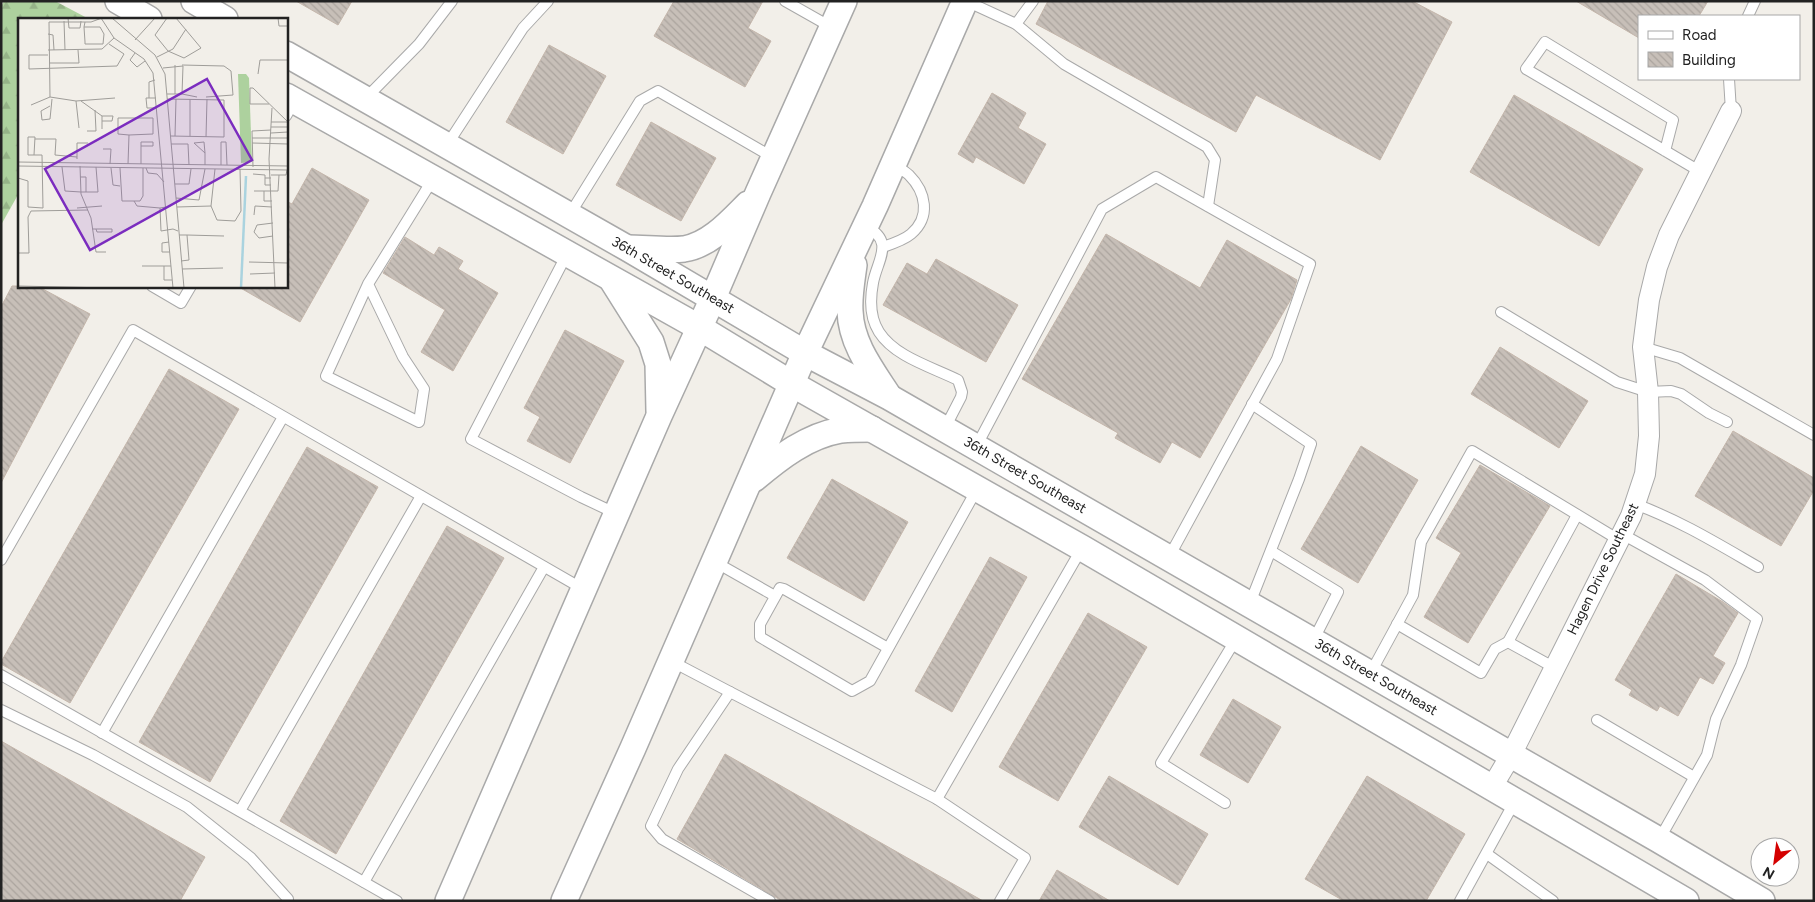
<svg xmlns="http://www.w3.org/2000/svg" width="1815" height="902" viewBox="0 0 1815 902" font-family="Figtree,sans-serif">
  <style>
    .forest { fill: url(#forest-firs) }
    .building { fill: url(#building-back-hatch); stroke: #c4b6ab }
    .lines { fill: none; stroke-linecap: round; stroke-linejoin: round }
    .service-casing { stroke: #a9a9a9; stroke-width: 12 }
    .minor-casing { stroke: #a9a9a9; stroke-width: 22 }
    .tertiary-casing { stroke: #a9a9a9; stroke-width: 28 }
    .service { stroke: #fff; stroke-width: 10 }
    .minor { stroke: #fff; stroke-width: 20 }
    .tertiary { stroke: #fff; stroke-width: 25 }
    .labels { text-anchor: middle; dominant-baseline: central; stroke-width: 4.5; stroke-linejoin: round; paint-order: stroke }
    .street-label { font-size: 14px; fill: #222; stroke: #fff }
    .inset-river { fill: none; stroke: #aad3df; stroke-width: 2.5 }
    .inset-road { fill: none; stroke: #9f9d99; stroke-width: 1 }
    .view { fill: #7b2cbf; fill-opacity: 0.15; stroke: #7b2cbf; stroke-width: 2.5 }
    .inset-edge { fill: none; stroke: #222; stroke-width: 2.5 }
  </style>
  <defs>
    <pattern id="forest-firs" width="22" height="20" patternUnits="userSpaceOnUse" patternTransform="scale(1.25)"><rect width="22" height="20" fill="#add19e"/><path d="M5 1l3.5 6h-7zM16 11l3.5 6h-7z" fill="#95b388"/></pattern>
    <pattern id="building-back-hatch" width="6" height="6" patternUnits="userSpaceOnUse" patternTransform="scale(1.25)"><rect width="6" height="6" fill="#c7bfb8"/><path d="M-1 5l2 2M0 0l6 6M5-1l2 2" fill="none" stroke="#aba49e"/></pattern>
  </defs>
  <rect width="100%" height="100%" fill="#f2efe9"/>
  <polygon class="forest" points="4,1 55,1 89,19 19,19 19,193 1,225 1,7"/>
  <g class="building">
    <polygon points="296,1 352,1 338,25"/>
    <polygon points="674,1 763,1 748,28 771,41 745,87 654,36"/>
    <polygon points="1048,1 1412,1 1452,22 1380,160 1256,95 1236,132 1036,24"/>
    <polygon points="1576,1 1708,1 1699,16 1639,16 1639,38"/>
    <polygon points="549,45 606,76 563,154 506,122"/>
    <polygon points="992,93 1026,113 1018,128 1046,144 1024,184 976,157 973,163 958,154"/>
    <polygon points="1514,95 1643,169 1599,246 1470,172"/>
    <polygon points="651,122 716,158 681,221 616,185"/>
    <polygon points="312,168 369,200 300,322 237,286 286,286 286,201 292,204"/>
    <polygon points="1106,234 1200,288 1227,240 1297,280 1291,299 1200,458 1172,442 1160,463 1115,438 1118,433 1022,379"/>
    <polygon points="405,237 434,255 439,247 463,261 458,269 498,293 453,371 421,352 445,310 383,273"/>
    <polygon points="936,259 1018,305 986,362 883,305 907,263 927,274"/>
    <polygon points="12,286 37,286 90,314 1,483 1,307"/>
    <polygon points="565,330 624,361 570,463 527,441 540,417 524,408"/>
    <polygon points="1500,347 1588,401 1559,448 1471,394"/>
    <polygon points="169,369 239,409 70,703 1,664 1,662"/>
    <polygon points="1733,431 1814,478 1814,490 1781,546 1695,496"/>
    <polygon points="1361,446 1418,480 1358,583 1301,549"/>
    <polygon points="307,447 378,487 210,782 139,742"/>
    <polygon points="1480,465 1550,506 1468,643 1424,617 1461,553 1436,538"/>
    <polygon points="832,479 908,522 864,601 787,558"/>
    <polygon points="447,526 504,558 336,854 280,821"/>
    <polygon points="990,557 1027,577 952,712 915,691"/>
    <polygon points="1676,574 1723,602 1738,613 1713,656 1725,663 1713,684 1700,677 1678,716 1660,706 1657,711 1629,695 1632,690 1615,680"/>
    <polygon points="1088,613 1147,647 1058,801 999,767"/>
    <polygon points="1233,699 1281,727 1248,783 1200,755"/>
    <polygon points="1,741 205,857 180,901 1,901"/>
    <polygon points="725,754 983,901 782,901 677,839"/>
    <polygon points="1109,776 1208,834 1178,885 1079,827"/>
    <polygon points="1367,776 1465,834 1426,901 1344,901 1305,879"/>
    <polygon points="1057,870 1110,901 1039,901"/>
  </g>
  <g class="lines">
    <defs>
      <g id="service">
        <polyline points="785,1 831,27"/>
        <polyline points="966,1 1016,24 1033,1"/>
        <polyline points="1748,16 1755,1"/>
        <polyline points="1016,24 1064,64 1207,147 1215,160 1208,206"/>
        <polyline points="1729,79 1731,111"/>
        <polyline points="366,98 419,44 452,1"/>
        <polyline points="286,116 294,102"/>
        <polyline points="447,145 523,28 548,1"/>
        <polyline points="1665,151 1673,120 1545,42 1526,69 1701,172"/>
        <polyline points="570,214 640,101 658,91 774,158"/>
        <path d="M 865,226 C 896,241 877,260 873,283 C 870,299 870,318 879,332 C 895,357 932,367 958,380 L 962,392 L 961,397 L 945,428"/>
        <path d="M 883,247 C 892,244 904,240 911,234 C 931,217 926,192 909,175 C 905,171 899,168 893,164"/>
        <polyline points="567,254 471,439 581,497 617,514"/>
        <polyline points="368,284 403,357 424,389 419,422 326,376 368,284 433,179"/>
        <polyline points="152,286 181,303 191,286"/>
        <polyline points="1501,312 1617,382 1648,392 1671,391 1681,394 1709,413 1727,422"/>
        <polyline points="1643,347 1680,358 1814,435"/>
        <polyline points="976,447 1102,209 1156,177 1310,264 1277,359 1169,557"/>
        <path d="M 1635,504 C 1679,520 1718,544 1758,567"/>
        <polyline points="1622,534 1705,580 1757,619 1741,665 1716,719 1707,755 1659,840"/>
        <polyline points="1271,551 1338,592 1313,641"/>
        <polyline points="1,560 133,330 583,589"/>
        <polyline points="715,562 775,596"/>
        <polyline points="1250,603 1299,479 1311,444 1252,404"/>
        <polyline points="1397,624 1481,673 1495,649 1508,642"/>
        <polyline points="888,648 784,589 780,588 760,624 760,637 852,691 870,681 977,489"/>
        <polyline points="671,661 730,692"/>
        <polyline points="1555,668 1508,642 1577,515"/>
        <polyline points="1370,674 1413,595 1421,542 1472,451 1619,540"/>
        <polyline points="1,675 397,901"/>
        <polyline points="1,710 93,755 187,807 251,858 288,899"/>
        <polyline points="1597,720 1694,777"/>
        <polyline points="102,733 283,417"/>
        <polyline points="937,799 1082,548"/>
        <polyline points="1225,803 1161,763 1236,639"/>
        <polyline points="240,811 421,496"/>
        <polyline points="1487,854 1553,901"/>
        <polyline points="364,882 544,567"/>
        <polyline points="770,901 662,839 651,826 678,769 730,692 937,799 1025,858 1000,901"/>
        <polyline points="1460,901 1515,801"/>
      </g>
      <polyline id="minor" points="1492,787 1511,755 1631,516 1645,474 1649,436 1648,392 1643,347 1649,300 1657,267 1669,235 1731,111"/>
      <g id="tertiary">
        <polyline points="118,1 149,19"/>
        <polyline points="194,1 225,19"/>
        <polyline points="286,54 627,248 805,353 889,397 1659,840 1762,901"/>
        <polyline points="286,96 700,328 792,384 1082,548 1686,901"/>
        <path d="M 628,248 C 645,248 668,251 684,249 C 710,245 731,221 748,204"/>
        <path d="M 854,265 C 852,280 849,296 850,311 C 851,343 871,369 888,395"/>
        <polyline points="612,280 651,342 658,364 659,411"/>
        <path d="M 754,479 C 780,457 807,436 841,430 C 851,429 862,429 872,429"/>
        <polyline points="448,901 659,416 713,298 758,193 844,1"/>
        <polyline points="564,901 633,748 805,353 875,206 965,1"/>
      </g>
    </defs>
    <use href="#service" class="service-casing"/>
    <use href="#minor" class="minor-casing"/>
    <use href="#tertiary" class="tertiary-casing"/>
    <use href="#service" class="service"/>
    <use href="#minor" class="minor"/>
    <use href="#tertiary" class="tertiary"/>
  </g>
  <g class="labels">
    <g class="street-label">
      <text transform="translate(673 275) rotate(30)">36th Street Southeast</text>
      <text transform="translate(1025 475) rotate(30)">36th Street Southeast</text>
      <text transform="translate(1603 569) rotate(-64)">Hagen Drive Southeast</text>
      <text transform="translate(1376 677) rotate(30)">36th Street Southeast</text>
    </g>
  </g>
  <g transform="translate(18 18)">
    <rect width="270" height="270" fill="#f2efe9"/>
    <path d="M 220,56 L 228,56 L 231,60 L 234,144 L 223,145 Z" fill="#add19e"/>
    <path class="inset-river" d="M 223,270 L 228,158"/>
    <path class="inset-road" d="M 50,0 L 51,10 L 62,10 L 63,3M 83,0 L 96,20 L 126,41 L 135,55 L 155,270M 84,0 L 73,4 L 31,4 L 32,79 L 58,83 L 97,80M 94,0 L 137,37 L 147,56 L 166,270M 149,0 L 137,17 L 150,33 L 166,40 L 183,30 L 158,0M 260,0 L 261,8 L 270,8M 46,3 L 47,32M 66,9 L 82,9 L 86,16 L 85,26 L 67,26 L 67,24 L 66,9 L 67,4M 30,16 L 35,17 L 36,32M 117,22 L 137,0M 30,32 L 84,31 L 96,20M 117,35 L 112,42 L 119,49 L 127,43M 30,37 L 11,37 L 11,51 L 99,48 L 106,36 L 91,26M 139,39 L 155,31 L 168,11M 31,45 L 61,45 L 60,32M 164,47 L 206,48 L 213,53 L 215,77 L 188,79M 145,50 L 165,48 L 164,76 L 149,76M 240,56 L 242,42 L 270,42M 157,76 L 157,47M 164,76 L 179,79M 131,80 L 131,64 L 137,62M 138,80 L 128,80 L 129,90 L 139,90M 149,81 L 206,82 L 206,119 L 153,118M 58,83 L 61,110M 63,83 L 84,98 L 84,111M 251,86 L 232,86 L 232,70 L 235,70 L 270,104M 13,87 L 32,79M 32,88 L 23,93 L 24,102 L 32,101 L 34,81M 254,90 L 251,141 L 257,270M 84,98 L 95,98 L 94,103 L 84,103M 253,104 L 270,104M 253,109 L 270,109M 69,113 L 78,113 L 77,92M 253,115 L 270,114M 157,118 L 158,81M 172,118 L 172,81M 188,119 L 189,81M 234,120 L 270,120M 17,121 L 38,121 L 37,137 L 59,139M 234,125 L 270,126M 153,126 L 170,126 L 171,147M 85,131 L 93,131 L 92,146M 59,141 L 59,125 L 70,125M 0,144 L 270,148M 110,146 L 111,117 L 100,116 L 100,100 L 135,100 L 135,116 L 111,117M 123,146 L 123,124 L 135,124 L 135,128 L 123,128M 187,147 L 187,135 L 186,124 L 176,125 L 187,135M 203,147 L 203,124 L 208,124 L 209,147M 0,148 L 270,152M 62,148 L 63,176 L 73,200 L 78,234 L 88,234M 44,149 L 47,173 L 63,174M 235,149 L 234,113 L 253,112M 93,150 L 95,167 L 102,168M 102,150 L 104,183 L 122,183 L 125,178 L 125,150M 128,150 L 130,155 L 139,156 L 146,164M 235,156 L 247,157 L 247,160M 253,157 L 268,157 L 269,152M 62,159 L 68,159 L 68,174M 0,160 L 10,163 L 10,189 L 25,190 L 24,137 L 10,137 L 10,119 L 17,119 L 16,137M 253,160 L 247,160 L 247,167 L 253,167M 157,166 L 171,166 L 173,151M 236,173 L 260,173 L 261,157M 246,173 L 246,183 L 254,183M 63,174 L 80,174 L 78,149M 158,180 L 181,182 L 187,151M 116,183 L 119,188 L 142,190M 193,188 L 197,151M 148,189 L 142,190 L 143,213 L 155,211 L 160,213M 159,189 L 193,188 L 199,202 L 217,203 L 223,193 L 222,151M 59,190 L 84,188M 236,197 L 237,188 L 254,189M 255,205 L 239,207 L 236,214 L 241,220 L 255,218M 74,211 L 94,211 L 94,214 L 79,214 L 78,211M 161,217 L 169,217 L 171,242 L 163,243M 169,217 L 206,218M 151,224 L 144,225 L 144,234 L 152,234M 0,235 L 11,235 L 10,199 L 13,193 L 70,192M 231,244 L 270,245M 124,248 L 146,248M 153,248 L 146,248 L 146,262 L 154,262M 164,251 L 205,250M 232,256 L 257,255M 0,268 L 91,270"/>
    <path class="view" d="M 189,61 L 234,142 L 72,232 L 27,151 Z"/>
    <rect width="270" height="270" class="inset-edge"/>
  </g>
  <rect width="1815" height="902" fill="none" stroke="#222222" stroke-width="5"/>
  <rect x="1638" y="15" width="162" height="65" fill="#ffffff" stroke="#a7a7a7"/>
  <rect x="1648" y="31" width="25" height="8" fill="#ffffff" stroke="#a7a7a7"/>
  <text x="1682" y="40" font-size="15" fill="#222222">Road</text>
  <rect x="1648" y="52" width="25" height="15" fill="url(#building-back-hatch)" stroke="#a7a7a7"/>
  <text x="1682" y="65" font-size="15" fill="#222222">Building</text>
  <g transform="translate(1775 862) rotate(209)"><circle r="24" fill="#ffffff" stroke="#a7a7a7"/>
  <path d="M0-4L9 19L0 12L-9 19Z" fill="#d40000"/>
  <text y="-8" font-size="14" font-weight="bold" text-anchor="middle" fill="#222222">N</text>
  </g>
</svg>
